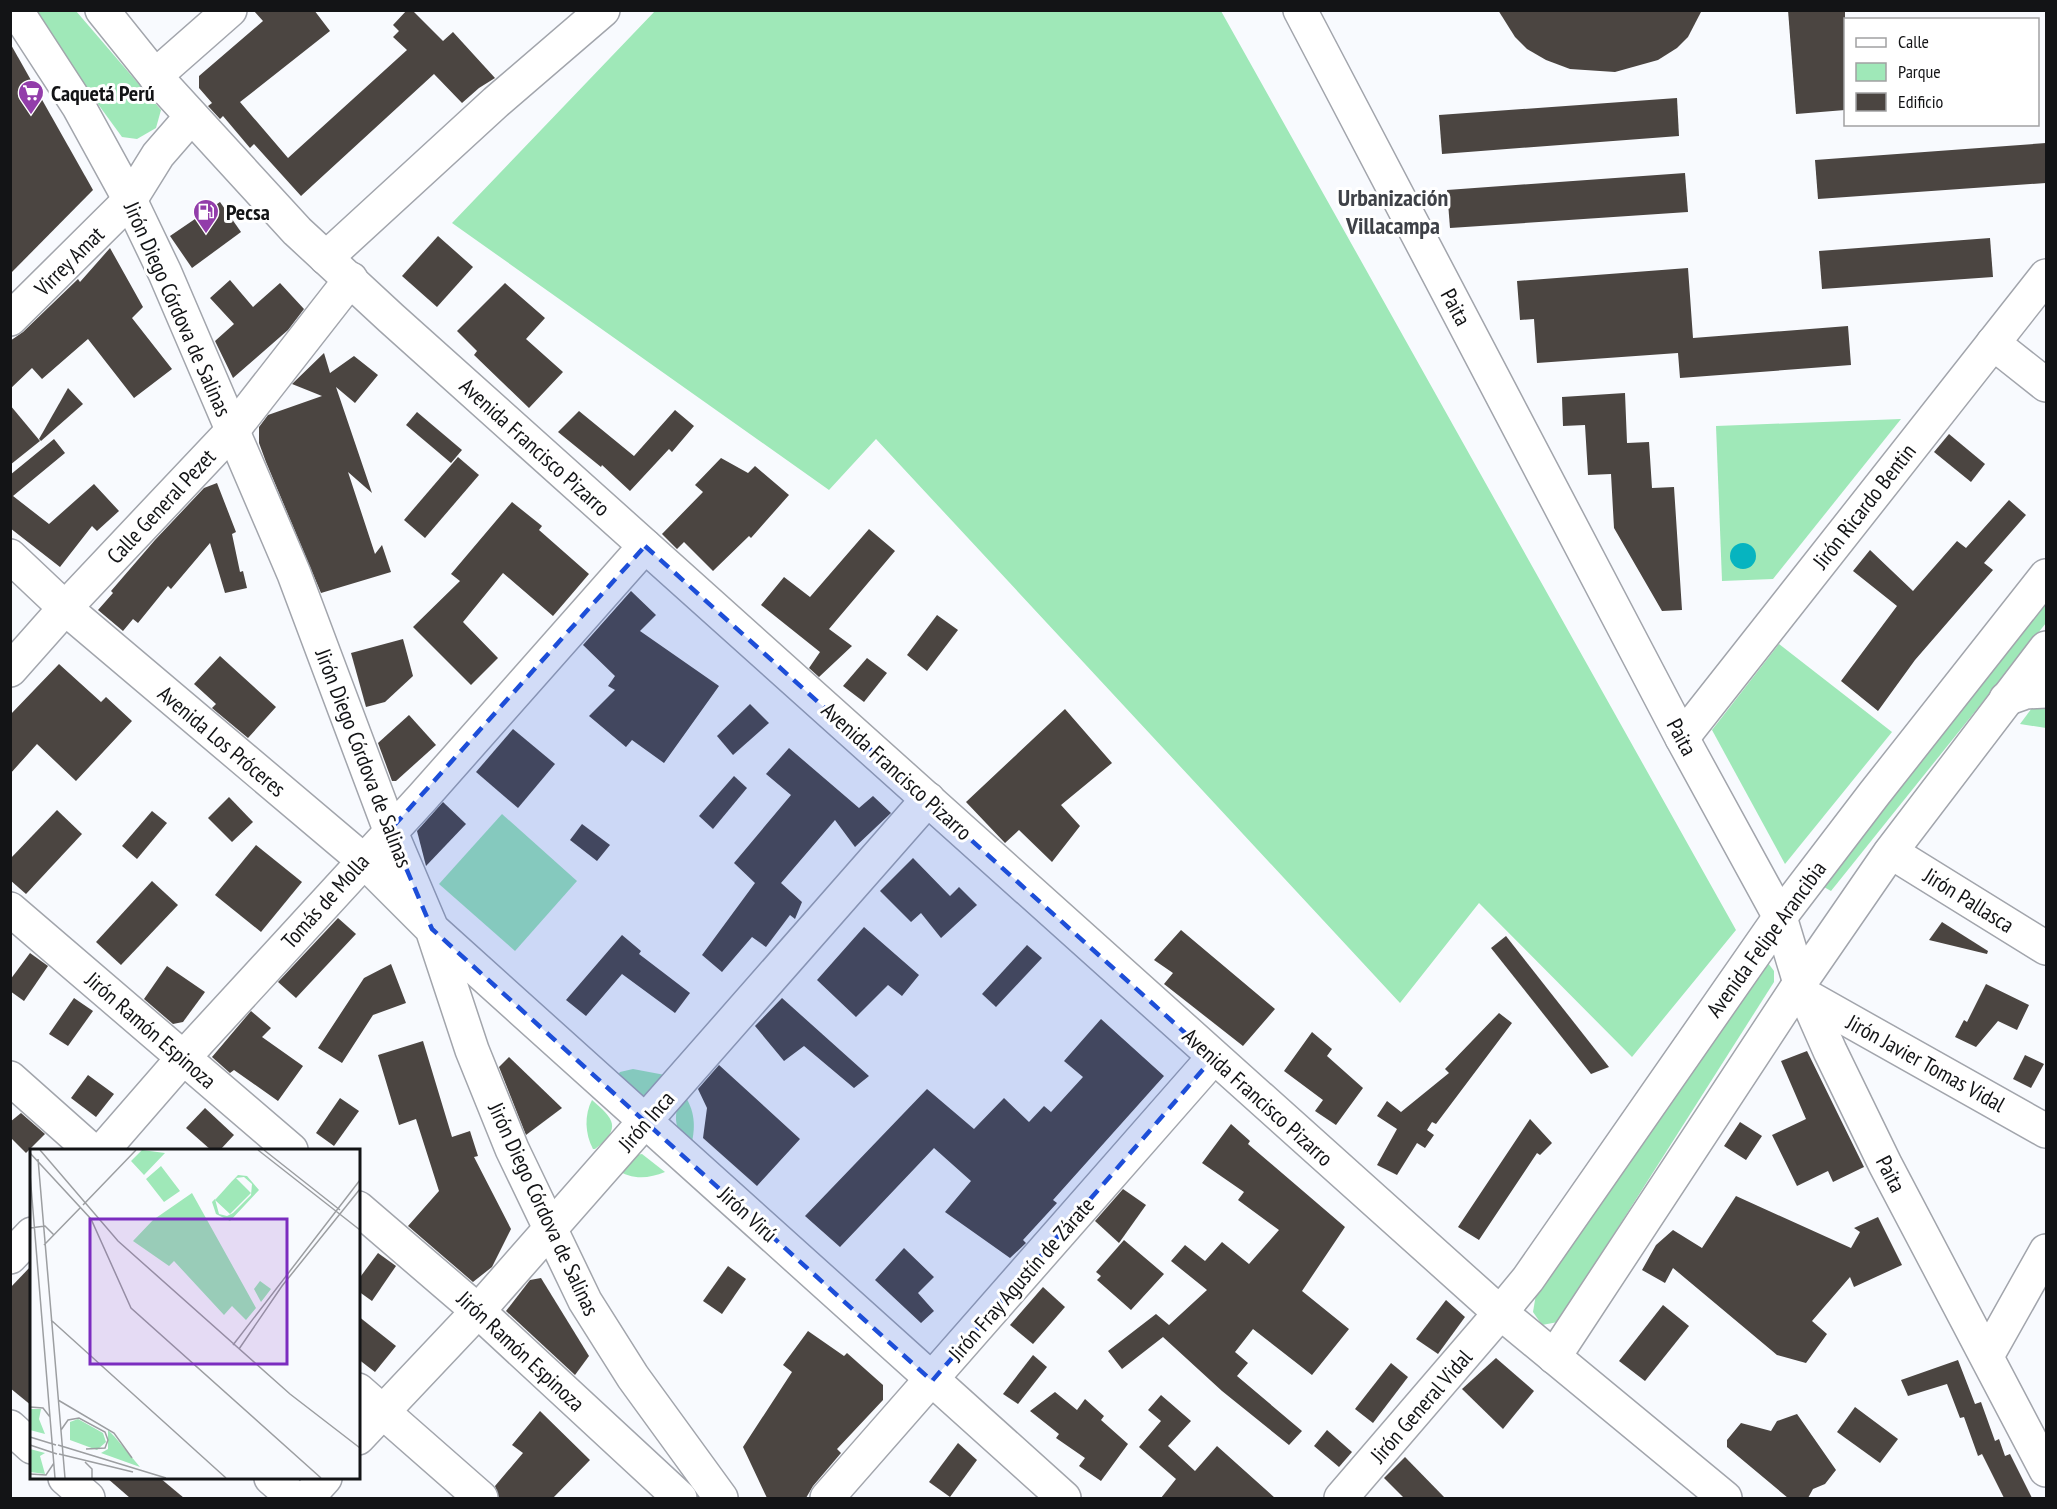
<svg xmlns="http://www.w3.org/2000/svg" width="2057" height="1509" viewBox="0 0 2057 1509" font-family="'PT Sans Narrow',sans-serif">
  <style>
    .green { fill: #9fe8b8 }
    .water { fill: #06b4c0 }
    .building { fill: #4b4541 }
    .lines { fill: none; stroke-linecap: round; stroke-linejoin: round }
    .minor-casing { stroke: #a2a5ac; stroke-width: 36 }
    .major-casing { stroke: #a2a5ac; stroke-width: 36 }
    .minor { stroke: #fff; stroke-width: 33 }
    .major { stroke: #fff; stroke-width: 33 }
    .marked { fill: #1d4ed8; fill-opacity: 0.2; stroke: #1d4ed8; stroke-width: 4.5; stroke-dasharray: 12 8; stroke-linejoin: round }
    .labels { text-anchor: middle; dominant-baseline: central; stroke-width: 6; stroke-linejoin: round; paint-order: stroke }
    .poi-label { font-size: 22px; font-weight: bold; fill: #131416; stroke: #fff; text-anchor: start }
    .street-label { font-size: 22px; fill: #131416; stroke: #fff }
    .neighbourhood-label { font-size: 24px; font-weight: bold; fill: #3e4147; stroke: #fff }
    .inset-road { fill: none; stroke: #9c9ea1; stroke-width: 1.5 }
    .view { fill: #7b2cbf; fill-opacity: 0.15; stroke: #7b2cbf; stroke-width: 3 }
    .inset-edge { fill: none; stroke: #131416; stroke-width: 3 }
  </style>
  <rect width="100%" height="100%" fill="#f8fafe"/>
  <g class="green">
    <polygon points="30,11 76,11 161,110 156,128 137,139 122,137"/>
    <polygon points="655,11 1221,11 1736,930 1632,1057 1479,903 1400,1003 876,439 829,490 452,223"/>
    <polygon points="1901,419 1773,579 1722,581 1716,426"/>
    <polygon points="2046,596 2046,623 1831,891 1824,887 1824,877"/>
    <polygon points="1779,644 1892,732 1785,864 1712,730"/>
    <polygon points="2041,696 2046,698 2046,728 2020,724"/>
    <polygon points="502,814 577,881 515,951 439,884"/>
    <polygon points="1765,959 1774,971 1774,982 1558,1322 1542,1325 1533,1312 1536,1294"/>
    <polygon points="633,1069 665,1075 648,1094 642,1096 617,1076 620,1072"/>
    <path d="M 683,1093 C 695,1110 696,1126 691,1146 C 672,1130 673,1113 683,1093 Z"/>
    <path d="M 592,1100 C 614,1119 622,1128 595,1149 L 593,1149 C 585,1134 584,1115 592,1100 Z"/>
    <path d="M 642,1154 L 665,1172 C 648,1179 631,1180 616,1169 L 630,1156 Z"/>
  </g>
  <circle class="water" cx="1743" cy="556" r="13"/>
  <g class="building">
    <polygon points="253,10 314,10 330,31 240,102 288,158 407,50 393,37 399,31 393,25 407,10 412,10 443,41 453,32 495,78 479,88 462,103 434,74 301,196 254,144 250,148 223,116 220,119 208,106 212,103 199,88 199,76 263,21"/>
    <polygon points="1498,10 1702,10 1688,37 1677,48 1658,60 1615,72 1570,69 1546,60 1527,49 1515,37"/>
    <polygon points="1788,10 1845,10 1845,110 1796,114"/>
    <polygon points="10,43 93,190 10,274"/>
    <polygon points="1677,98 1679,136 1442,154 1439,115"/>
    <polygon points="2046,143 2046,183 1818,199 1815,160"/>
    <polygon points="1685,173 1688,212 1450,228 1447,190"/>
    <polygon points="220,202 241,232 192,268 170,236"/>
    <polygon points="438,236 473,267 437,307 402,276"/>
    <polygon points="1990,238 1993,277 1822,289 1819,251"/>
    <polygon points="110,248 143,307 132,318 172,369 134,398 88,339 42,379 32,368 10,389 10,341 23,332 78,279 80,282"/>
    <polygon points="1688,268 1693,338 1848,326 1851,365 1680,378 1678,353 1537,363 1534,319 1520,320 1517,281"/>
    <polygon points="230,280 253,307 280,283 304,309 288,330 233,378 215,341 234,324 210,298"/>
    <polygon points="505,283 545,318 526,339 563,372 529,408 474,355 477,351 457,331"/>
    <polygon points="324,353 330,373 354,356 378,375 355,403 336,387 372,493 348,472 375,554 382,545 391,572 321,593 266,462 259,443 259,427 268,415 322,396 292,384"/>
    <polygon points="68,388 83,404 41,441 39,439"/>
    <polygon points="1625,393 1627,443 1649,442 1652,488 1674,487 1682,610 1662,611 1614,528 1611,474 1588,475 1585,425 1563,426 1562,397"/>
    <polygon points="10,405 40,441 10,465"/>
    <polygon points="675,410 694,426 672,452 669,449 630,491 602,465 601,467 558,432 579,411 634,456"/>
    <polygon points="417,412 462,450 451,463 406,425"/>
    <polygon points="1949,434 1985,464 1971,482 1934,452"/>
    <polygon points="54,439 65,453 13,496 49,524 94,484 119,511 97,531 92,526 60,567 10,528 10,475"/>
    <polygon points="458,457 479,475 425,538 404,520"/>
    <polygon points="721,458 748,473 755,466 789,495 751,538 749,536 713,571 684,542 677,549 662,534 703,492 695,485"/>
    <polygon points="217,483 236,532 232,534 240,572 243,571 247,588 225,593 210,543 171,589 168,586 138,623 133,619 123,631 98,610 113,593 111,591 155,540 204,488"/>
    <polygon points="2009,500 2026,515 1984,563 1993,570 1915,660 1878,711 1841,681 1897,606 1853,571 1870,550 1913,591 1957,541 1966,548"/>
    <polygon points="512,502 542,526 539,530 589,574 553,616 503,573 463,622 498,658 471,685 413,627 460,581 451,574"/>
    <polygon points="869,529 895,551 829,629 852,646 819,677 809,668 820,652 761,605 784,577 810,597"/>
    <polygon points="631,591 656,615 640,631 719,686 664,763 632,740 626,747 589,716 615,690 608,686 615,676 583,645"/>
    <polygon points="937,615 958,630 927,671 907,655"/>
    <polygon points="403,639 413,676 385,702 366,707 351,653"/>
    <polygon points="220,656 276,707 248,738 212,708 216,704 194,684"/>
    <polygon points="867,658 887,673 864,702 843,686"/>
    <polygon points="59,664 101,702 106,697 132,721 76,781 37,744 10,774 10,715"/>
    <polygon points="750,704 769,723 733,755 717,736"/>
    <polygon points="1065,709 1112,763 1061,805 1080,826 1052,862 1019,830 1005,843 966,802"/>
    <polygon points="409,715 436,745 396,781 392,781 378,743"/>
    <polygon points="513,729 555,764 518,808 476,772"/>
    <polygon points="789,748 859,808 873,796 891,813 855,847 835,820 781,883 802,902 795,919 790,915 766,947 752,937 722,972 702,955 755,883 734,863 791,795 766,774"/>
    <polygon points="734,776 747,788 713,829 699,816"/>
    <polygon points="229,797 253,822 232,842 208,818"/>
    <polygon points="443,802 466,824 426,866 417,831"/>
    <polygon points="57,810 82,834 26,894 10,880 10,859"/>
    <polygon points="152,811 167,823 137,859 122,846"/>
    <polygon points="582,824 610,845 597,861 570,840"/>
    <polygon points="256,845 302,882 261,932 215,895"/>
    <polygon points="913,858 950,896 959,887 977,905 941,938 921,913 911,922 880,891"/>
    <polygon points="152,881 178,905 121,965 96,942"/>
    <polygon points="338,918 356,934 296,998 278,982"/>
    <polygon points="1942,922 1988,951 1987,954 1929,940"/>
    <polygon points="864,927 919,975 902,996 888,985 856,1017 817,980"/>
    <polygon points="1181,930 1275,1009 1243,1046 1164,984 1173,973 1154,960"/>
    <polygon points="622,935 641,951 639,954 690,993 675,1013 622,974 586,1016 566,1000"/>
    <polygon points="1506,936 1609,1067 1591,1074 1491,948"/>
    <polygon points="1027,945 1042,958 996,1007 982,994"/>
    <polygon points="30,953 48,966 24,1001 10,991 10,980"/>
    <polygon points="391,964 406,1003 373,1015 342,1063 318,1048 364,978"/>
    <polygon points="167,966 205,992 183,1022 173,1024 144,999"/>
    <polygon points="1986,984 2029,1005 2017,1030 1998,1021 1976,1047 1955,1037 1964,1020 1967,1022"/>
    <polygon points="74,998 93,1011 68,1046 49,1034"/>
    <polygon points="782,998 869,1076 854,1088 804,1046 784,1061 755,1026"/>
    <polygon points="251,1011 271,1028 262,1037 303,1066 278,1101 234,1070 230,1073 212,1057"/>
    <polygon points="1499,1013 1512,1023 1436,1124 1432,1122 1427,1130 1434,1135 1425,1148 1417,1143 1397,1175 1377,1165 1397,1129 1377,1116 1387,1101 1401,1112 1449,1073 1445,1069"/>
    <polygon points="1101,1019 1164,1076 1053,1200 1057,1203 1023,1240 1026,1243 1010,1258 945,1212 971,1181 934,1148 840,1247 805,1216 927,1089 974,1129 1004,1098 1029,1122 1044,1106 1051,1112 1083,1077 1064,1061"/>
    <polygon points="1312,1032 1332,1049 1327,1056 1363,1088 1336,1125 1315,1111 1323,1100 1284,1071"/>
    <polygon points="423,1041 452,1137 470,1131 478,1156 474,1157 511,1229 492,1267 473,1282 408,1226 439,1191 416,1119 399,1125 378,1055"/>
    <polygon points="1807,1051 1864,1167 1833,1182 1828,1171 1797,1186 1772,1135 1806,1119 1781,1061"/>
    <polygon points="2025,1055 2044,1064 2031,1088 2013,1079"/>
    <polygon points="509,1057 562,1108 526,1135 499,1067"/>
    <polygon points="719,1065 800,1139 757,1186 703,1138 707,1108 698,1089"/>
    <polygon points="88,1075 114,1094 96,1117 71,1098"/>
    <polygon points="340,1098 359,1111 334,1146 316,1133"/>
    <polygon points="205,1108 234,1135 220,1150 211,1150 186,1128"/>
    <polygon points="21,1113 45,1134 26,1153 10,1137 10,1122"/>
    <polygon points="1530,1119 1552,1143 1540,1155 1537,1153 1479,1240 1458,1227"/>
    <polygon points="1740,1122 1762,1136 1746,1160 1724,1146"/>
    <polygon points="1231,1124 1250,1141 1248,1144 1345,1227 1302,1291 1349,1329 1312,1375 1253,1329 1235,1352 1248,1363 1237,1376 1302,1431 1289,1445 1222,1391 1163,1337 1122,1369 1108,1351 1156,1314 1169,1325 1207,1290 1171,1261 1185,1245 1205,1261 1222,1242 1249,1264 1279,1230 1238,1200 1244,1192 1202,1163"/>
    <polygon points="1123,1189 1146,1205 1119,1243 1095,1221"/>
    <polygon points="1736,1196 1851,1248 1860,1232 1854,1228 1878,1217 1902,1265 1854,1287 1850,1277 1812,1321 1827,1334 1806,1363 1777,1355 1673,1268 1665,1283 1642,1270 1656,1245 1673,1230 1702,1248"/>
    <polygon points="1124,1240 1164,1274 1131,1310 1097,1280 1101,1276 1096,1272"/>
    <polygon points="904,1248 934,1277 918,1293 934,1311 921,1323 875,1280"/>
    <polygon points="378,1253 396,1266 372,1301 358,1291 358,1280"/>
    <polygon points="32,1265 32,1406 10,1388 10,1288"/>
    <polygon points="728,1266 746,1279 722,1314 703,1301"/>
    <polygon points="541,1278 589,1356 575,1375 506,1311 530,1280"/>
    <polygon points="1043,1287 1065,1307 1033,1344 1010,1325"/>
    <polygon points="1446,1300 1465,1317 1438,1354 1416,1339"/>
    <polygon points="1663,1305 1689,1326 1645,1381 1619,1361"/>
    <polygon points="358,1316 396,1346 375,1372 358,1359"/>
    <polygon points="808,1331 844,1356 847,1353 883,1385 883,1400 837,1449 841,1453 813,1486 806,1498 767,1498 743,1447 792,1372 783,1365"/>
    <polygon points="1033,1355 1047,1367 1018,1404 1003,1394"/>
    <polygon points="1496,1358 1534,1391 1503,1429 1462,1389"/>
    <polygon points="1958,1360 1975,1404 1981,1402 1995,1441 1999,1439 2005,1456 2010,1454 2032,1498 2004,1498 1982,1454 1978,1456 1964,1417 1960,1418 1947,1384 1908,1396 1901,1380"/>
    <polygon points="1391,1363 1408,1377 1373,1423 1355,1409"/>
    <polygon points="1055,1392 1077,1410 1085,1399 1104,1416 1101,1420 1128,1444 1101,1481 1079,1466 1085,1458 1056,1438 1059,1434 1030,1411"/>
    <polygon points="1161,1395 1191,1421 1168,1446 1195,1471 1217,1446 1275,1498 1161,1498 1176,1479 1139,1447 1161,1421 1148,1410"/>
    <polygon points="1855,1407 1898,1439 1880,1463 1837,1432"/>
    <polygon points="540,1411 590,1460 553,1498 499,1498 495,1486 523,1453 512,1445"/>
    <polygon points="1797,1414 1836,1470 1825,1484 1813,1489 1808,1498 1788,1498 1727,1447 1727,1440 1741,1423 1771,1431 1777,1421"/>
    <polygon points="1327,1430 1352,1452 1339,1467 1314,1446"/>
    <polygon points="958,1443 977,1460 950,1497 929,1482"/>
    <polygon points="1405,1457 1445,1498 1404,1498 1384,1478"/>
    <polygon points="107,1478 160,1478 184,1498 130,1498"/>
  </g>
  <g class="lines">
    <defs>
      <g id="minor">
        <polyline points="1300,10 1682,738 1780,917 1800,983 1830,1051 1885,1164 2046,1470"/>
        <polyline points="155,76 230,10"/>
        <polyline points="326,258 496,102 603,10"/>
        <polyline points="10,319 130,200 158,155 191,117"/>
        <polyline points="1993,343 2046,385"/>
        <polyline points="10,556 65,608 363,860 432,929 472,1050 512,1149 585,1301 633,1377 721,1498"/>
        <polyline points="10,670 65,608 233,430 351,279"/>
        <polyline points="2006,699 2026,692 2046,691"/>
        <polyline points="1682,738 2046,276"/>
        <polyline points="1891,852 2046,948"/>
        <polyline points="10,909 291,1150"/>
        <polyline points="1806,996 2046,1131"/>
        <polyline points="10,1078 91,1150"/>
        <polyline points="103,1150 183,1058 422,798 645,546"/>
        <polyline points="358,1208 478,1311 680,1498"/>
        <polyline points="10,1257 32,1234"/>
        <polyline points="1987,1356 2046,1251"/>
        <polyline points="358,1390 481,1498"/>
        <polyline points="10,1427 32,1447"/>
        <polyline points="358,1438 478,1311 928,799"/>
        <polyline points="65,1478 88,1498"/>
        <polyline points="271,1478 294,1498"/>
        <polyline points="307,1498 325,1478"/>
        <polyline points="827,1498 1213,1058"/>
        <polyline points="1341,1498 1500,1313"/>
      </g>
      <g id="major">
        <polyline points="16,10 79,107 130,200 165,273 294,574 390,830 432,929 1064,1498"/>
        <polyline points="102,10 155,76 297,231 391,318 1489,1303 1725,1498"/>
        <polyline points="1500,1313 1528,1279 1780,917 1874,794 2046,576"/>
        <polyline points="1554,1357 1800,983 1889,854 2046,648"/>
      </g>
    </defs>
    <use href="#minor" class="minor-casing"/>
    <use href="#major" class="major-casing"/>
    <use href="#minor" class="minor"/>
    <use href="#major" class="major"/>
  </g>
  <path class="marked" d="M 645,546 L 1213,1058 L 932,1381 L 432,929 L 390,830 Z"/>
  <defs>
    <symbol id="supermarket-pin" viewBox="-11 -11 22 30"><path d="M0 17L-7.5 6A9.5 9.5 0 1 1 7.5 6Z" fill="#923daa" stroke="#fff"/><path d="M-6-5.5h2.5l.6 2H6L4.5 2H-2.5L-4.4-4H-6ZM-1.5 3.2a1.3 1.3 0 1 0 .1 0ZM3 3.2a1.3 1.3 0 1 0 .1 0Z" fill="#fff"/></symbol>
    <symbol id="fuel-pin" viewBox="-11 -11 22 30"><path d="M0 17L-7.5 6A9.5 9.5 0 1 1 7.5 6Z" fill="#923daa" stroke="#fff"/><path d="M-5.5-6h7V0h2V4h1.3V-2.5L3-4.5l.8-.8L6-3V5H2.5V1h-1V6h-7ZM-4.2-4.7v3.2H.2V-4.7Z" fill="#fff"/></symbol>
  </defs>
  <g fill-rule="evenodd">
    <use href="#supermarket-pin" x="16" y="78" width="30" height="40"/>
    <use href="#fuel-pin" x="191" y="197" width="30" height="40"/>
  </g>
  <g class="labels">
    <g class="poi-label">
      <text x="51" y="93">Caquetá Perú</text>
      <text x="226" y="212">Pecsa</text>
    </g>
    <g class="street-label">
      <text transform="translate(69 261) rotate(-45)">Virrey Amat</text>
      <text transform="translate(1456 307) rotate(62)">Paita</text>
      <text transform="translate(178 309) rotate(66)">Jirón Diego Córdova de Salinas</text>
      <text transform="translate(535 447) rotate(42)">Avenida Francisco Pizarro</text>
      <text transform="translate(161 506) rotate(-47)">Calle General Pezet</text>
      <text transform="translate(1864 506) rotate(-52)">Jirón Ricardo Bentin</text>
      <text transform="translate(1682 737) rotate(62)">Paita</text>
      <text transform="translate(222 741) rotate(40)">Avenida Los Próceres</text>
      <text transform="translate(364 758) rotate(69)">Jirón Diego Córdova de Salinas</text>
      <text transform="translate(897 771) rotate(42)">Avenida Francisco Pizarro</text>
      <text transform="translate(1969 900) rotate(32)">Jirón Pallasca</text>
      <text transform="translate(325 901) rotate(-48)">Tomás de Molla</text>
      <text transform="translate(1766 939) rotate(-54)">Avenida Felipe Arancibia</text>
      <text transform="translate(151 1030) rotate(41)">Jirón Ramón Espinoza</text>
      <text transform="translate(1926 1063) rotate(29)">Jirón Javier Tomas Vidal</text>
      <text transform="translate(1258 1097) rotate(42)">Avenida Francisco Pizarro</text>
      <text transform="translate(646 1121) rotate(-49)">Jirón Inca</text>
      <text transform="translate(1891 1174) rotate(63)">Paita</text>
      <text transform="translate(544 1209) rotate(65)">Jirón Diego Córdova de Salinas</text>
      <text transform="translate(748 1214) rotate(42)">Jirón Virú</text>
      <text transform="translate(1021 1279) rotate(-49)">Jirón Fray Agustín de Zárate</text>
      <text transform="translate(521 1351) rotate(43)">Jirón Ramón Espinoza</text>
      <text transform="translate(1421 1406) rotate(-49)">Jirón General Vidal</text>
    </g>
    <g class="neighbourhood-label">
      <text x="1393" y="197">Urbanización<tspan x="1393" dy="28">Villacampa</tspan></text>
    </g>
  </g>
  <g transform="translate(30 1149)">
    <rect width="330" height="330" fill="#f8fafe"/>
    <path d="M 112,1 L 135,4 L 114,26 L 101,12 ZM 131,17 L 150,42 L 134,53 L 116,30 ZM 208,26 L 217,27 L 229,41 L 200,72 L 186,65 L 182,53 ZM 214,28 L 222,35 L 221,46 L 203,64 L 197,67 L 189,65 L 185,50 L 204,30 L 185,51 L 200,65 L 221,44 L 206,29 ZM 162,44 L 226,159 L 216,171 L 202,157 L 194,166 L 144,112 L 139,117 L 103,92 L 123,71 ZM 230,132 L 241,140 L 231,153 L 224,140 ZM 0,260 L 11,260 L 9,270 L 15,285 L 0,281 ZM 48,270 L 73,284 L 76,293 L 67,301 L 40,291 L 40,273 ZM 78,281 L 84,287 L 110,318 L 71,304 L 78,300 ZM 0,300 L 15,304 L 10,307 L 15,325 L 0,323 Z" fill="#9fe8b8" fill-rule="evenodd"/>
    <path class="inset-road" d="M 10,1 L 88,92 L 260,245 L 330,299M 228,1 L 330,81M 234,1 L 310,61M 0,4 L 61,70 L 101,159 L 291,329M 8,10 L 35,329M 0,25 L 25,329M 53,56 L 106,1M 0,79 L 15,77 L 24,86M 14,96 L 51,58M 21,171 L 196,329M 203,196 L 330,31M 209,200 L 252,137 L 330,40M 28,251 L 84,284 L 102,309M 0,258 L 13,259 L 20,268M 31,281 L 38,271 L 49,269 L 75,283 L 78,291 L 75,299 L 56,300M 0,288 L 26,296M 0,296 L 27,305M 28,296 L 136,329M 29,305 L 103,323M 55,313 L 62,320 L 62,329M 0,325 L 16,326 L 24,314"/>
    <path class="view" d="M 60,70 L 257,70 L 257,215 L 60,215 Z"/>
    <rect width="330" height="330" class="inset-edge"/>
  </g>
  <rect width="2057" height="1509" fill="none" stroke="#131416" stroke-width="24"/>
  <rect x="1844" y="18" width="195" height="108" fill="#ffffff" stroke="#a1a1a2" stroke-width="1.5"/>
  <rect x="1856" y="38" width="30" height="9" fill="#ffffff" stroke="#a1a1a2" stroke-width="1.5"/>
  <text x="1898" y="48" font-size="18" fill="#131416">Calle</text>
  <rect x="1856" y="63" width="30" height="18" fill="#9fe8b8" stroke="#a1a1a2" stroke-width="1.5"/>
  <text x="1898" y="78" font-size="18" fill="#131416">Parque</text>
  <rect x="1856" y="93" width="30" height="18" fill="#4b4541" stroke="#a1a1a2" stroke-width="1.5"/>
  <text x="1898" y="108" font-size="18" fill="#131416">Edificio</text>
</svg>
